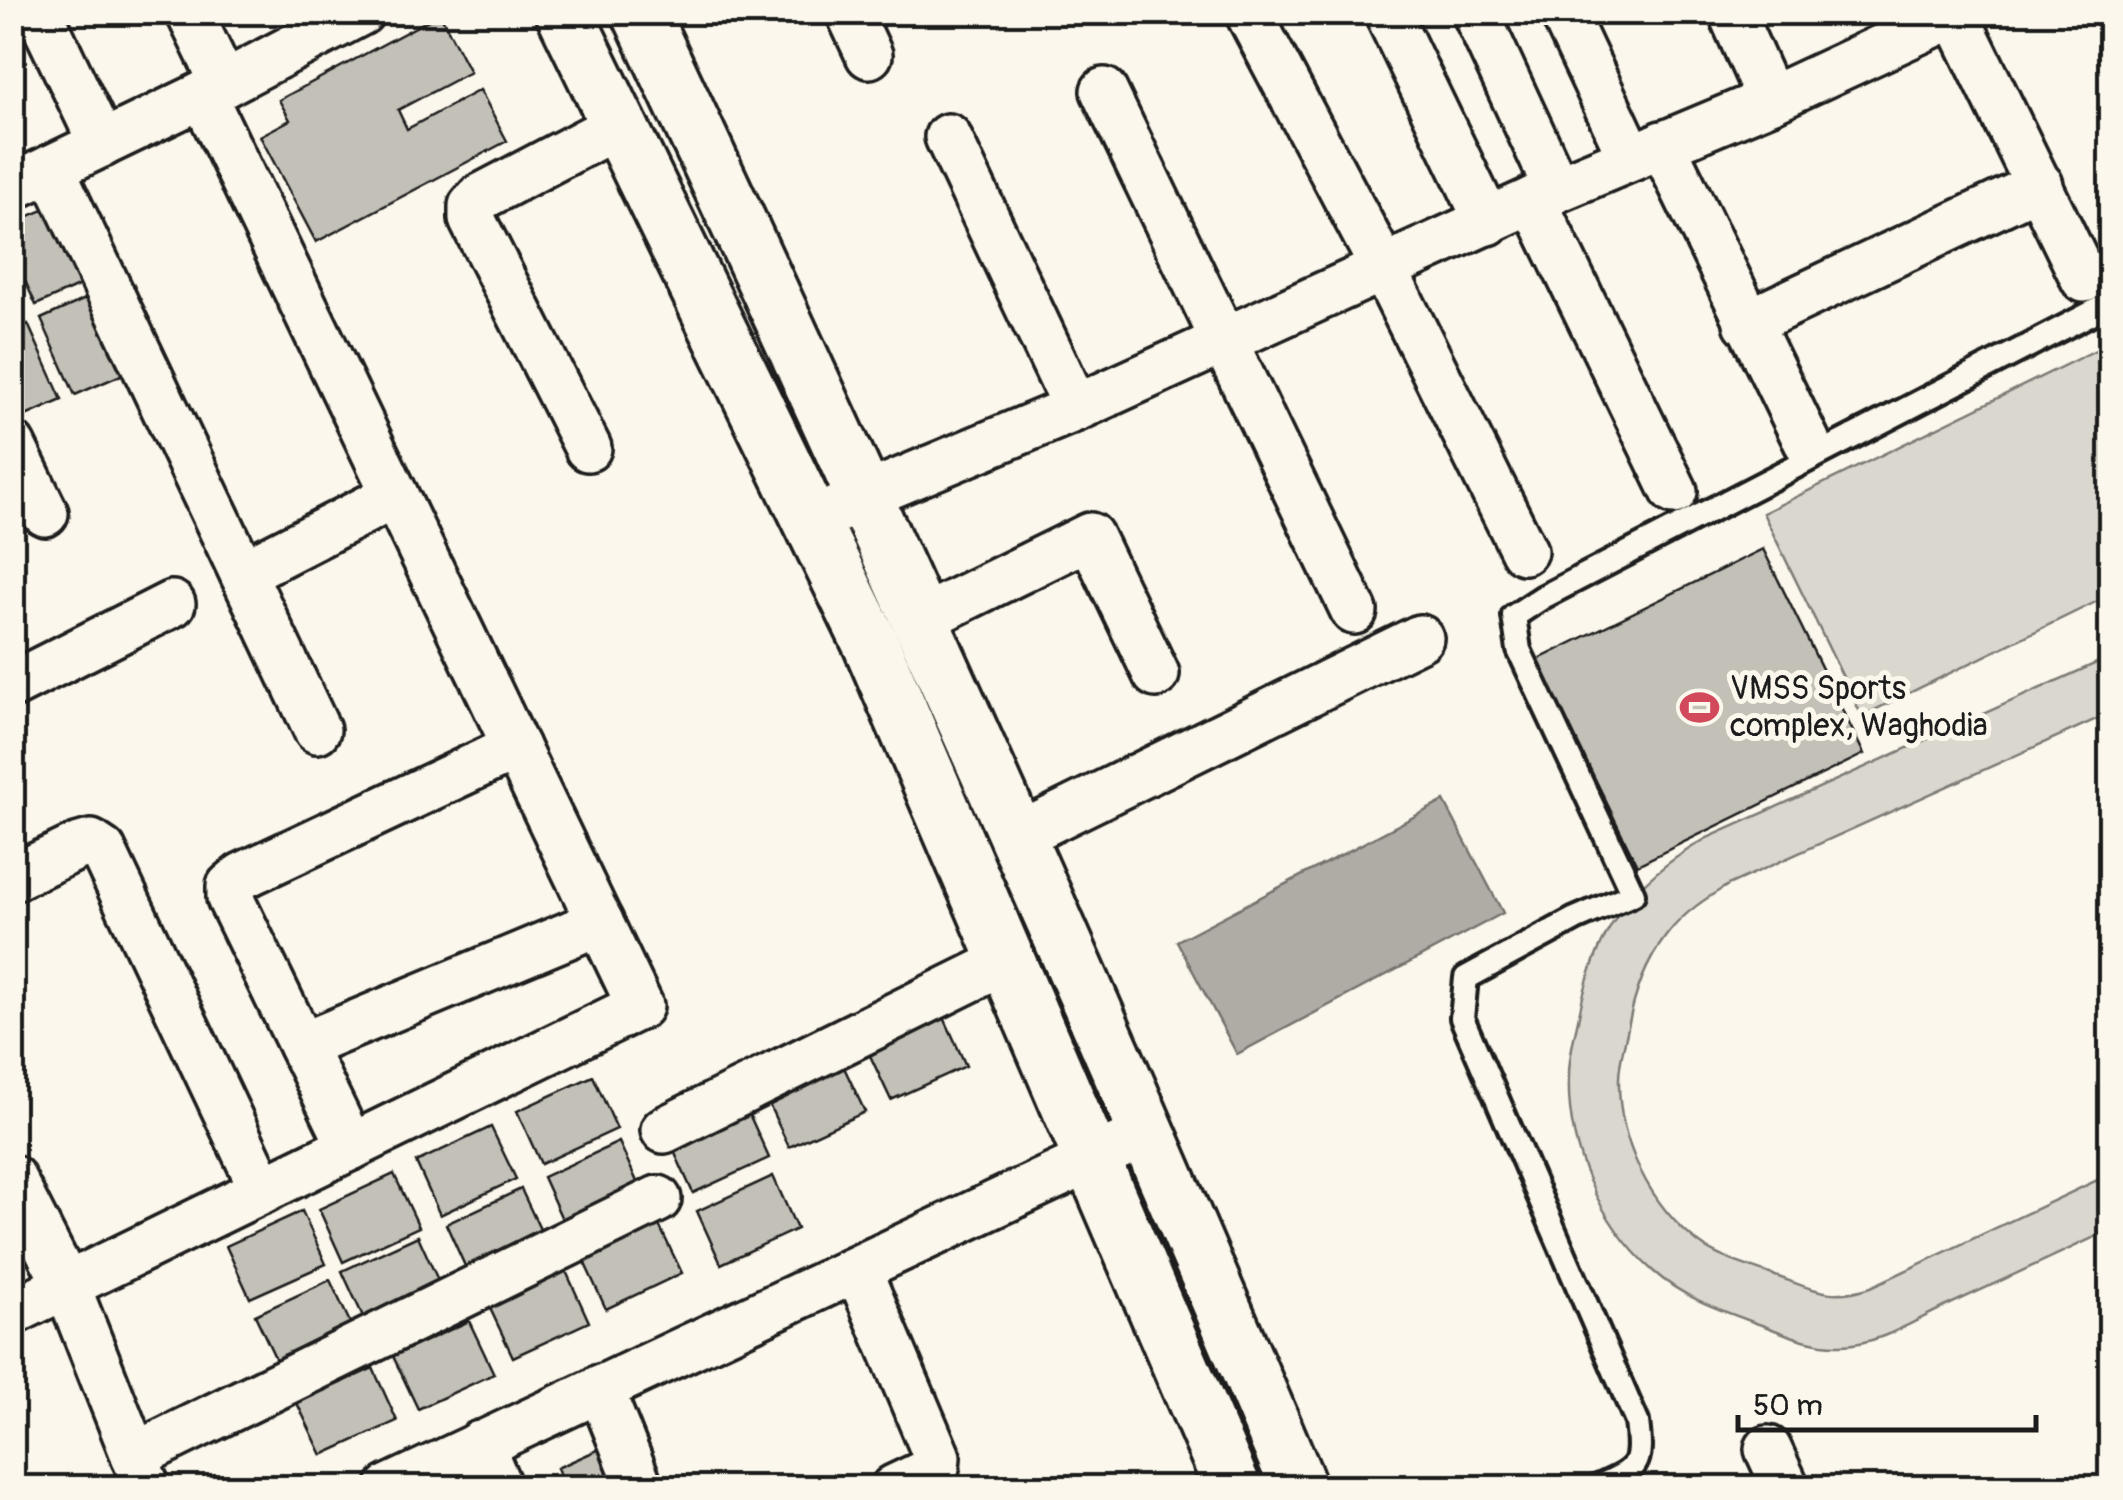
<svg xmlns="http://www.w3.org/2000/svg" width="2123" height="1500" viewBox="0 0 2123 1500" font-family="Pangolin,sans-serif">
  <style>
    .green { fill: #dad7ce; stroke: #7b7a75; stroke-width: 2.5 }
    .water { fill: #afaca5; stroke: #74726e; stroke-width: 2.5 }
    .building { fill: #c3c0b8; stroke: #1c1c1c; stroke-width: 2.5 }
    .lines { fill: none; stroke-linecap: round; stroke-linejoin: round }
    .lane-casing { stroke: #1c1c1c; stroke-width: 30 }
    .street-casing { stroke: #1c1c1c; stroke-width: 52 }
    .secondary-casing { stroke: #1c1c1c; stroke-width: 62 }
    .lane { stroke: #fbf7ec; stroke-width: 22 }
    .street { stroke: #fbf7ec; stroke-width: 45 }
    .secondary { stroke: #fbf7ec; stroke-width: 55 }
    .labels { text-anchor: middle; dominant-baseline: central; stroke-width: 10; stroke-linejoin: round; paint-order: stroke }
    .poi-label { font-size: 32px; fill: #1c1c1c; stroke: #fbf7ec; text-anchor: start }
  </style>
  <rect width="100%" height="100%" fill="#fbf7ec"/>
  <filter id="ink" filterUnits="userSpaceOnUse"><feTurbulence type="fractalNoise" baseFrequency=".01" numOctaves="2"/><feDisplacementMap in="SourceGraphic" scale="20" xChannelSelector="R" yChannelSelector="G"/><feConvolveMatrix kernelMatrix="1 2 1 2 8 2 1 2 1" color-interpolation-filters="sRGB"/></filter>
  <g filter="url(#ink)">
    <g class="green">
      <polygon points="2110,343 2110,595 1862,716 1763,513"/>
      <path d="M 2110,657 L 2110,713 L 1730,884 C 1706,898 1683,913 1666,936 C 1645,964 1635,993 1628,1027 C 1625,1044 1619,1061 1619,1079 C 1618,1141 1650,1206 1700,1244 C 1720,1259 1746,1265 1770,1274 C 1809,1287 1828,1302 1871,1287 L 2110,1174 L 2110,1230 C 2056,1255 2001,1281 1946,1306 C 1912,1322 1878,1345 1840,1345 C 1808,1346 1783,1332 1753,1322 C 1717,1309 1682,1297 1653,1271 C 1599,1223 1566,1146 1569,1075 C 1569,1054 1575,1035 1579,1015 C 1587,973 1602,932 1630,899 C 1652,873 1678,855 1707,838 Z"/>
    </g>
    <polygon class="water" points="1444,801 1503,913 1237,1054 1177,941"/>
    <g class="building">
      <polygon points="440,14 470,72 398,110 407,129 480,90 507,141 316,242 260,136 290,120 279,100"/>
      <polygon points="55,205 89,281 36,305 12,252 12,223"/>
      <polygon points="94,295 128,372 75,395 41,319"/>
      <polygon points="28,324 62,400 12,422 12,331"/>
      <polygon points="1763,549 1864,754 1637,865 1537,660"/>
      <polygon points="942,1013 966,1066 891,1100 866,1047"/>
      <polygon points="840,1059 865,1112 789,1147 764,1094"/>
      <polygon points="593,1076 617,1129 541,1164 517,1111"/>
      <polygon points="745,1105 769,1158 693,1193 669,1140"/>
      <polygon points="491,1127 516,1179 440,1215 416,1162"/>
      <polygon points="619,1142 643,1195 567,1230 543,1177"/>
      <polygon points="394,1174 419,1227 343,1262 319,1209"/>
      <polygon points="773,1176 797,1229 721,1264 697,1211"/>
      <polygon points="521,1189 546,1242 470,1277 446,1224"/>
      <polygon points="302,1211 326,1264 250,1298 226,1246"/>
      <polygon points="657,1221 682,1273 606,1309 581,1255"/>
      <polygon points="418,1236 442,1289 366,1323 342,1271"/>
      <polygon points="565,1269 589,1322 513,1357 488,1304"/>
      <polygon points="330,1280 355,1333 280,1368 255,1315"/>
      <polygon points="469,1321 494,1374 418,1409 393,1356"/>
      <polygon points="373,1368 397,1421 322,1455 297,1403"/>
      <polygon points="611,1444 630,1488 566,1488 557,1468"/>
    </g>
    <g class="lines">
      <defs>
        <path id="lane" d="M 1596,1488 C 1637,1469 1643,1468 1637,1422 L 1462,1018 L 1466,978 L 1575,919 L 1633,894 L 1519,650 L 1514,616 L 1543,597 L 2105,306 L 2110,306"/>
        <g id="street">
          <polyline points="39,12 102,144"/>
          <polyline points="189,12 224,84"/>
          <polyline points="849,12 869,55"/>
          <polyline points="1248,12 1384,269 1524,551"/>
          <polyline points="1387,12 1488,222"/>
          <polyline points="1475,12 1557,189"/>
          <polyline points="1563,12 1631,157"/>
          <polyline points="1731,12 1770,100"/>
          <polyline points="1955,14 2084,279"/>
          <polyline points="1104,91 1354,611"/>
          <polyline points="948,137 1076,408"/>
          <polyline points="1662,144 1807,442"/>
          <polyline points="51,168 317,730"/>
          <polyline points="12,187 203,95 361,12"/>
          <polyline points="1533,200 1674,491"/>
          <polyline points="1747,323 2040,185"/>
          <polyline points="12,445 45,513"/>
          <polyline points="588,448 472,219 472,206 479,198 618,125"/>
          <polyline points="810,523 865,496 1076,408 1557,189 1770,100 1959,12"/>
          <polyline points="243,573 395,495"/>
          <polyline points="921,619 1090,536 1156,674"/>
          <polyline points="12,685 172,604"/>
          <polyline points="1018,836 1420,638"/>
          <polyline points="12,878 77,847 91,843 103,851 263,1190"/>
          <polyline points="302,1046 600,922"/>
          <polyline points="664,1130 1008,960"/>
          <polyline points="351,1147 230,898 230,886 242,876 516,747"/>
          <polyline points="12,1178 67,1286 147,1488"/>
          <polyline points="858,1270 937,1457 936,1468 894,1488"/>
          <polyline points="12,1312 640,1006 203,95"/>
          <polyline points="600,1388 640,1488"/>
          <polyline points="480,1444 499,1488"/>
          <polyline points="1768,1449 1786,1488"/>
          <polyline points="134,1456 658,1199"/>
          <polyline points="389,1488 1149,1132"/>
        </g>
        <g id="secondary">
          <polyline points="564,12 871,644 1233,1488"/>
          <path d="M 640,12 C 869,500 1090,991 1299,1488"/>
        </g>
      </defs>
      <use href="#lane" class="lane-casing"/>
      <use href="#street" class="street-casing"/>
      <use href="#secondary" class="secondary-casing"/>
      <use href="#lane" class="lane"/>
      <use href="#street" class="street"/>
      <use href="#secondary" class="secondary"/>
    </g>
  </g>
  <defs>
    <symbol id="stadium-bare" viewBox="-9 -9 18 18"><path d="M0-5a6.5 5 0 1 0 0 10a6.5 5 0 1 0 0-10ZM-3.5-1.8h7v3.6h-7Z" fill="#d1495b" stroke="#fbf7ec" stroke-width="2.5" paint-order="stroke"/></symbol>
  </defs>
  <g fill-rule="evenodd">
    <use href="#stadium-bare" x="1672" y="680" width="55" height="55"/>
  </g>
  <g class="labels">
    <g class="poi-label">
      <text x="1730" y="689">VMSS Sports<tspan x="1730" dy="37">complex, Waghodia</tspan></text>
    </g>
  </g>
  <rect width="2123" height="1500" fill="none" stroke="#fbf7ec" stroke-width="50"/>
  <rect x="25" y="25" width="2073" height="1450" fill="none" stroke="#1c1c1c" stroke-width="4" filter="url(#ink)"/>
  <path d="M1738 1415v15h298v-15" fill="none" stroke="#1c1c1c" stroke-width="5"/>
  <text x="1753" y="1415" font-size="30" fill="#1c1c1c" stroke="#fbf7ec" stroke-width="8" paint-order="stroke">50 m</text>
</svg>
